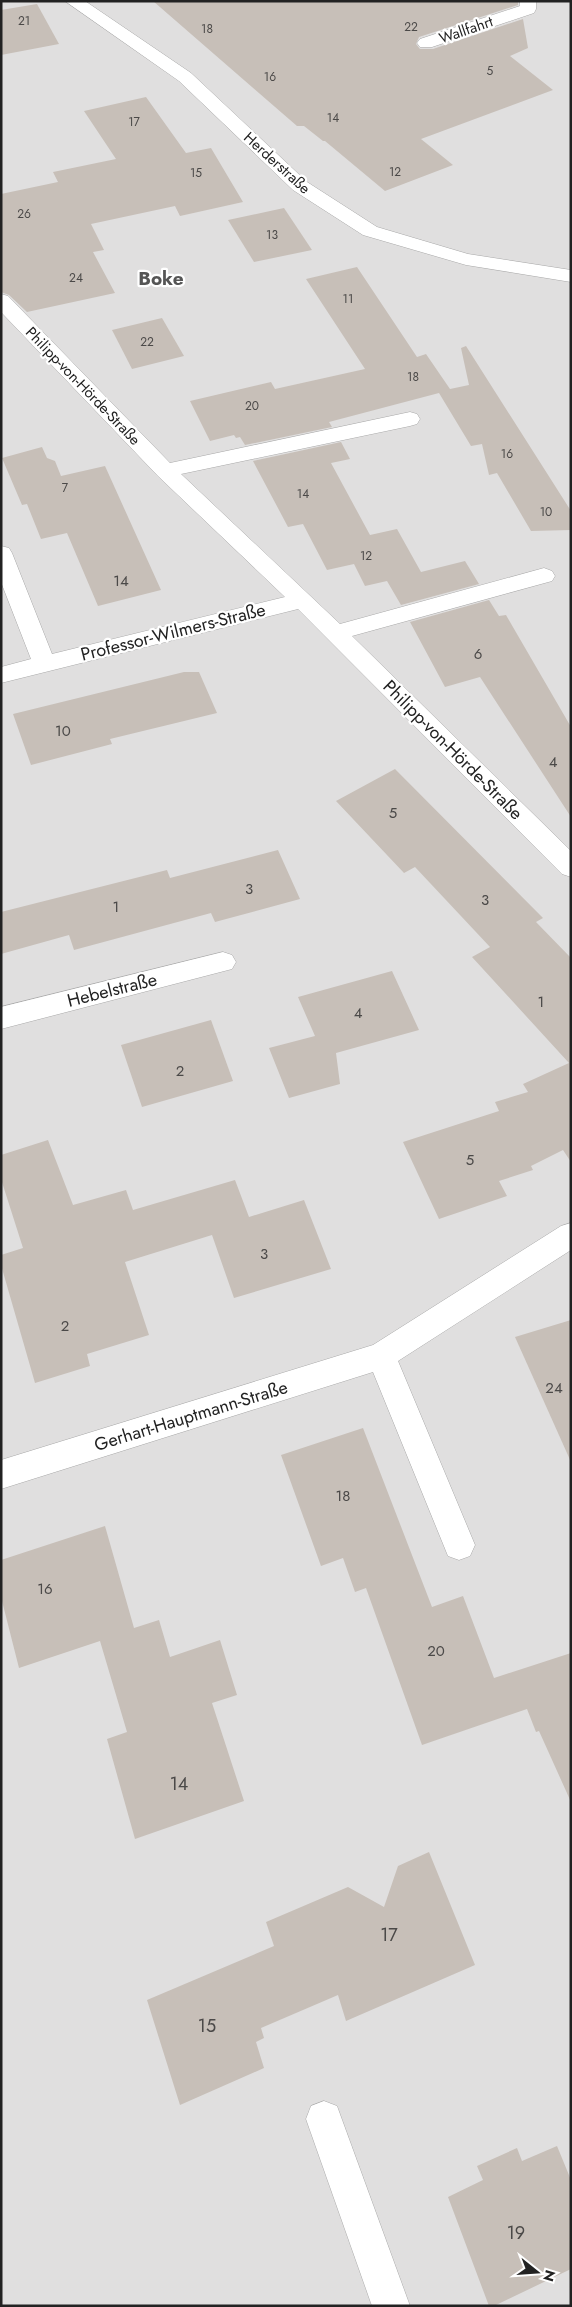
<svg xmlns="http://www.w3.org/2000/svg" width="572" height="2307" viewBox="0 0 572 2307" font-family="Jost,sans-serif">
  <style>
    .residential { fill: #e0dfdf }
    .building { fill: #c7bfb8 }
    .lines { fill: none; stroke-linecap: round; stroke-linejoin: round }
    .minor-casing { stroke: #a9a9a9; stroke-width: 1 }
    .minor { fill: #fff; fill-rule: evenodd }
    .labels { text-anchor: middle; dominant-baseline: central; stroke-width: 4.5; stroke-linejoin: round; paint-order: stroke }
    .far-number-label { font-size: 12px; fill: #4b4948 }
    .far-street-label { font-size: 15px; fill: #222; stroke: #fff }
    .number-label { font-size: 15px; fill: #4b4948 }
    .street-label { font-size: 18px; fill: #222; stroke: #fff }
    .near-number-label { font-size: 18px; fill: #4b4948 }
    .far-district-label { font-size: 19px; font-weight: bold; fill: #555; stroke: #fff }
  </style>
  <rect width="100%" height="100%" fill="#f2efe9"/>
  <rect class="residential" x="1" y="1" width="570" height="2305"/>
  <g class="building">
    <polygon points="153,1 518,1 518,5 419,37 416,44 420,49 433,49 523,19 528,48 510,56 553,90 421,139 453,165 385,191 325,141 323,141 304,126 297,126"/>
    <polygon points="37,4 59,44 1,55 1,10"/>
    <polygon points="146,97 186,153 211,148 243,202 180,216 175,206 91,224 104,250 93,252 115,293 27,312 9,295 1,292 1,194 58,182 53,172 116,159 84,111"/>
    <polygon points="284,208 312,250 254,262 228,220"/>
    <polygon points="357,267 417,357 426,354 450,389 469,385 461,348 466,346 571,511 571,530 531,531 497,473 489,475 482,444 471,446 439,393 329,422 332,427 245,445 240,437 236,438 234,435 210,441 190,401 271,382 275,389 365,369 306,279"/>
    <polygon points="162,318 184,356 132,369 112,330"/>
    <polygon points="341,442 350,459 331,463 370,535 397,529 421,572 465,561 479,584 401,605 387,581 365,586 354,564 327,570 303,524 288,527 253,461"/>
    <polygon points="42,447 47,458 55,461 61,476 105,466 161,590 98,606 67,533 41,539 27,504 22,505 2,458"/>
    <polygon points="489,600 499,616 506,615 571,727 571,817 480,677 445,687 410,622"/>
    <polygon points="184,672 199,672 217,713 110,739 112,744 31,765 13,714"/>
    <polygon points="395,769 543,918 536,922 571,958 571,1162 563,1150 531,1166 533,1170 499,1181 507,1196 439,1219 403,1142 499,1111 495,1102 528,1092 523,1084 569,1063 472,957 490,947 415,867 404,873 336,801"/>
    <polygon points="278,850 300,899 215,922 211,913 74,950 69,935 1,954 1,912 167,870 170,878"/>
    <polygon points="392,971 419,1030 336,1053 340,1084 289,1098 269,1048 315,1036 298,997"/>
    <polygon points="211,1020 233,1081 142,1107 121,1045"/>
    <polygon points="48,1140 73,1205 126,1190 133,1210 235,1180 249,1217 304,1200 331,1269 234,1298 212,1235 125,1262 149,1335 87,1354 90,1366 35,1383 1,1265 1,1255 23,1248 1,1179 1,1155"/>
    <polygon points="571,1320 571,1462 515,1337"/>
    <polygon points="363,1428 432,1607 463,1596 494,1678 571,1653 571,1802 539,1731 536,1732 527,1709 422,1745 366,1588 355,1592 343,1558 321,1566 281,1455"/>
    <polygon points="105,1526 134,1628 159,1620 170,1657 220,1640 237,1695 212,1703 244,1801 135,1839 107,1739 127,1732 100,1641 19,1668 1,1597 1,1560"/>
    <polygon points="429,1852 475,1965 346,2021 338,1995 261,2028 264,2038 256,2042 264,2068 180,2105 147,2000 274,1946 266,1922 348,1887 384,1907 398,1866"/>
    <polygon points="557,2146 571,2180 571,2269 494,2306 489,2306 448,2197 483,2180 477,2166 517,2148 522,2161"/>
  </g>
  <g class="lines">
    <defs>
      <g id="minor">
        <polygon points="65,1 85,1 191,73 307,182 377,227 468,254 571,270 571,282 466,265 363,235 293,190 179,81"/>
        <polygon points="520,1 536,1 536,9 534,13 432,47 420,47 417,43 420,39 520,6"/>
        <polygon points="1,294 8,296 170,463 410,412 417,414 420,419 417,424 410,426 181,474 340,624 544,568 552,571 555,576 552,581 352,636 571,851 571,877 562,874 298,609 1,683 1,667 31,659 1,582 1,546 9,548 12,553 52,654 285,597 158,476 1,312"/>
        <polygon points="223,952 232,955 236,962 232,969 1,1029 1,1007"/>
        <polygon points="571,1223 571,1250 398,1361 475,1545 470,1556 459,1560 448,1556 373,1372 1,1489 1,1460 373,1345 561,1226"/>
        <polygon points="324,2101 337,2106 410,2306 372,2306 306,2119 311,2106"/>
      </g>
    </defs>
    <use href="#minor" class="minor-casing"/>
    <use href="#minor" class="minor"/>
  </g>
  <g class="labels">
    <g class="far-number-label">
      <text x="24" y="21">21</text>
      <text x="411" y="27">22</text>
      <text x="207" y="29">18</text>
      <text x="490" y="71">5</text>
      <text x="270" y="77">16</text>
      <text x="333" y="118">14</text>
      <text x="134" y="122">17</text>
      <text x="395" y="172">12</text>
      <text x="196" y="173">15</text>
      <text x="24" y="214">26</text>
      <text x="272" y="235">13</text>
      <text x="76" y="278">24</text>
      <text x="348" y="299">11</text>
      <text x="147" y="342">22</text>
      <text x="413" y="377">18</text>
      <text x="252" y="406">20</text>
      <text x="507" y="454">16</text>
      <text x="65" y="488">7</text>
      <text x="303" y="494">14</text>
      <text x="546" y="512">10</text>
      <text x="366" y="556">12</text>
    </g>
    <g class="far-street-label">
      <text transform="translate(466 30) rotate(-19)">Wallfahrt</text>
      <text transform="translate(277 163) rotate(42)">Herderstraße</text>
      <text transform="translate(83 386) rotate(46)">Philipp-von-Hörde-Straße</text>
    </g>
    <g class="number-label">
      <text x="121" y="581">14</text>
      <text x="478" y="654">6</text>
      <text x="63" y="731">10</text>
      <text x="553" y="762">4</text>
      <text x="393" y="813">5</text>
      <text x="249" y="889">3</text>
      <text x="485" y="900">3</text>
      <text x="116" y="907">1</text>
      <text x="541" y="1002">1</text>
      <text x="358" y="1013">4</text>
      <text x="180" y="1071">2</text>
      <text x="470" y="1160">5</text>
      <text x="264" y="1254">3</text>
      <text x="65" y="1326">2</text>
      <text x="554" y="1388">24</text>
      <text x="343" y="1496">18</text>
      <text x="45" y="1589">16</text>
      <text x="436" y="1651">20</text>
    </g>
    <g class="street-label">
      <text transform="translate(173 632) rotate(-14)">Professor-Wilmers-Straße</text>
      <text transform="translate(453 750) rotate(45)">Philipp-von-Hörde-Straße</text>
      <text transform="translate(112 990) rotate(-14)">Hebelstraße</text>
      <text transform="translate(191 1416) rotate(-17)">Gerhart-Hauptmann-Straße</text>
    </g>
    <g class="near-number-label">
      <text x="179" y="1784">14</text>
      <text x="389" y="1935">17</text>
      <text x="207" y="2026">15</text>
      <text x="516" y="2233">19</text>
    </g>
    <g class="far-district-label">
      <text x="161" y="278">Boke</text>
    </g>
  </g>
  <rect width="572" height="2307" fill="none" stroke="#222222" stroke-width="5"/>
  <g transform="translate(537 2272) rotate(107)" stroke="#ffffff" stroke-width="4" paint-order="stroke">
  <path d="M0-4L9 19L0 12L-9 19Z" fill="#222222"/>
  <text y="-8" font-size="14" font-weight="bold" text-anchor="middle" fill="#222222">N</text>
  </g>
</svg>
